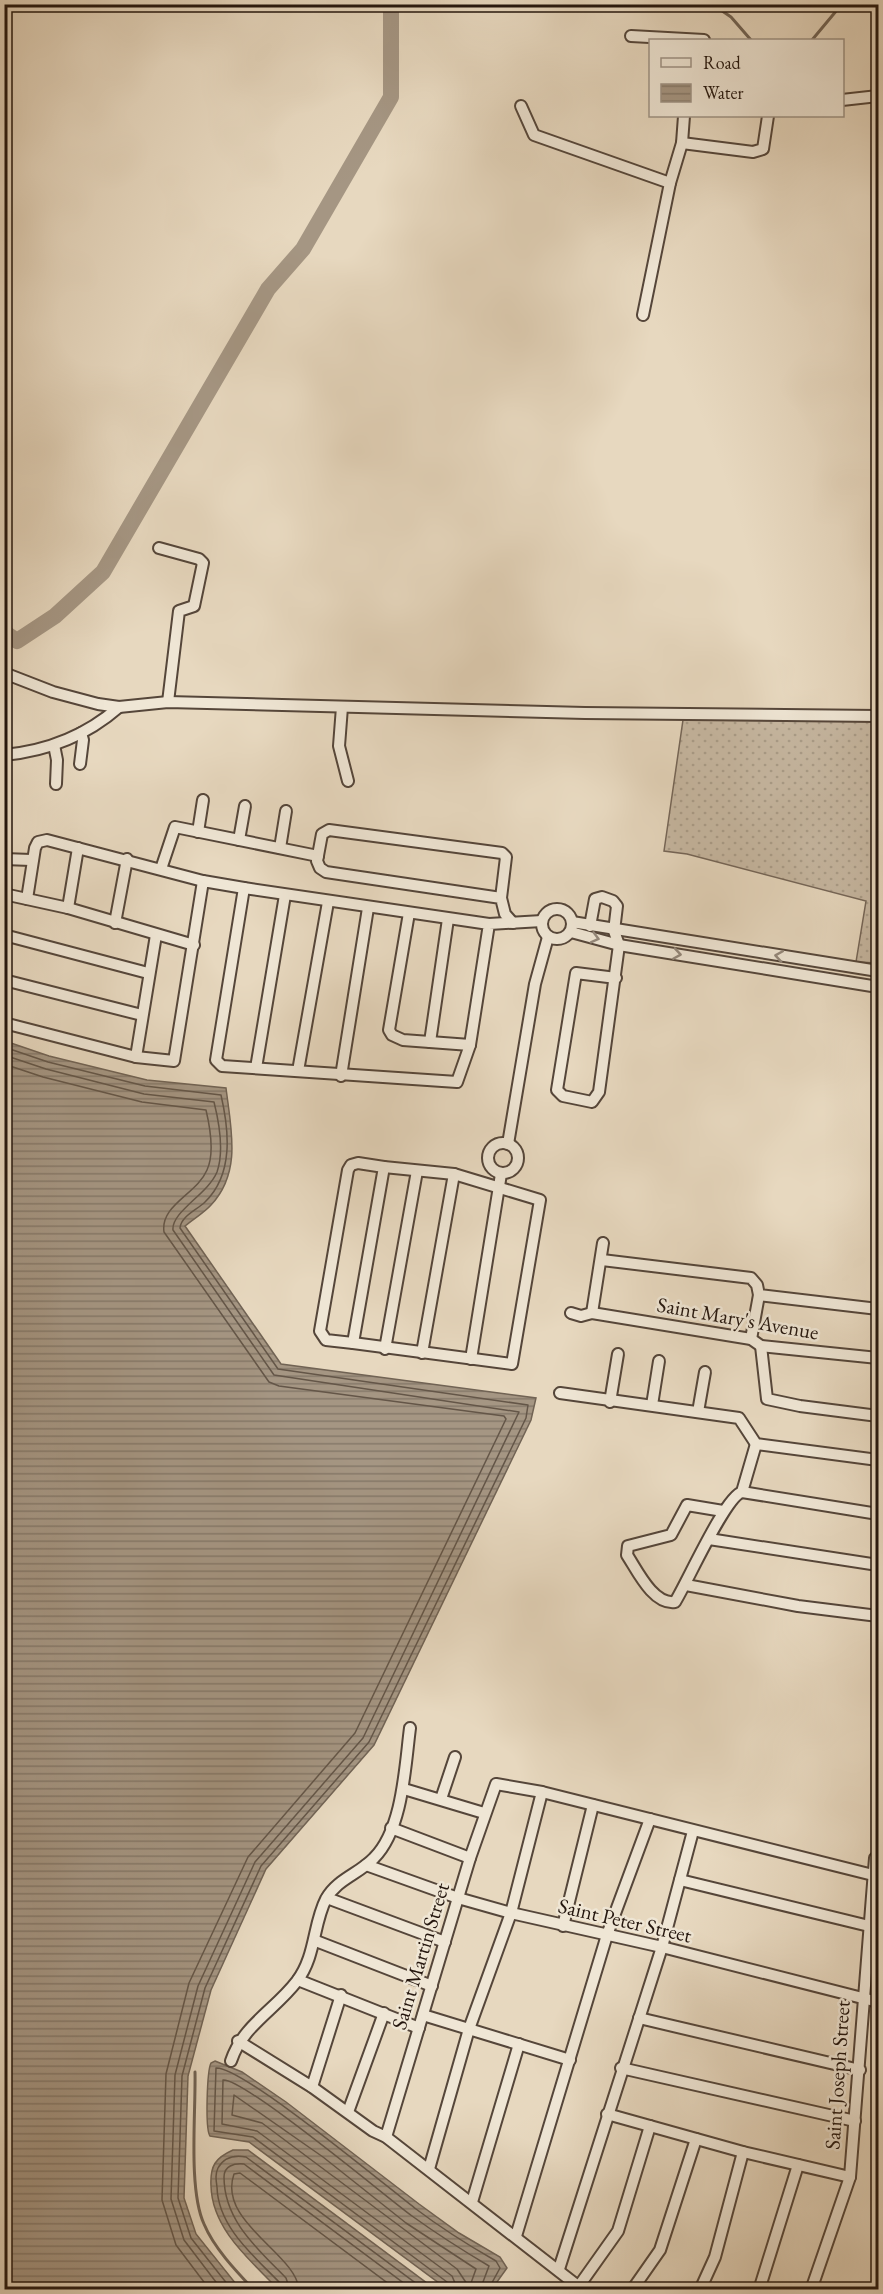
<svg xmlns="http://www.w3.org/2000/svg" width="883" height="2294" viewBox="0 0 883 2294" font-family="'EB Garamond',serif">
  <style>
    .grass { fill: url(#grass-dots); stroke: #756658; stroke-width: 1.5 }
    .water { fill: url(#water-rules); stroke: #716354; stroke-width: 1.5 }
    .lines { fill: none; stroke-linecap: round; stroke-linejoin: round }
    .shore { stroke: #645648; stroke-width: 1.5 }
    .stream { stroke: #716354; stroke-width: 3 }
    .river { stroke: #a59683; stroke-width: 16 }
    .street-casing { stroke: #55463a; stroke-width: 14 }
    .street { stroke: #efe6d5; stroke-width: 10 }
    .oneway { stroke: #94887b }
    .labels { text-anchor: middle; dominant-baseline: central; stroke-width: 5; stroke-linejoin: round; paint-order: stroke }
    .street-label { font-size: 21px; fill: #24160e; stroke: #efe6d5 }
  </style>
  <defs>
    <pattern id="grass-dots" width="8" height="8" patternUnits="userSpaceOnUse" patternTransform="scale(1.5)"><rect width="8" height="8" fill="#c6b7a1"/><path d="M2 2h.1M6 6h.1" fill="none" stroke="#aa9d89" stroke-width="1.8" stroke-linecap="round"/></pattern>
    <pattern id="water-rules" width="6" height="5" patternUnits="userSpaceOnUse" patternTransform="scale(1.5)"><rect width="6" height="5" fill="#a59683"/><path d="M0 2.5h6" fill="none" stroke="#86796a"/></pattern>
  </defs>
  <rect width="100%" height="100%" fill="#e7d8bf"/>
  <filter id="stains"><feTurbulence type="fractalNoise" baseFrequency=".00333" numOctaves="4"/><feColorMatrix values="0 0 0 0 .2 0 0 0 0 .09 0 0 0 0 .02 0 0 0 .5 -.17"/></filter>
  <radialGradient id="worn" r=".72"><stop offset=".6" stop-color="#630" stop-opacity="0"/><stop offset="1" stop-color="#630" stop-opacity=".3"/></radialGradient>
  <polygon class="grass" points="683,720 878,721 878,963 856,962 866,901 687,854 664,851"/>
  <g class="water">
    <path d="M 5,1041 L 49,1056 L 147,1080 L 226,1088 C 231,1129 242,1172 211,1205 C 204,1213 193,1219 185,1226 L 281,1364 L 536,1398 L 531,1420 L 374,1745 L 266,1869 L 211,1990 L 188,2076 L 184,2198 L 196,2234 L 240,2289 L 5,2289 Z"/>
    <path d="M 215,2061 L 242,2072 L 286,2102 L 419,2204 L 459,2233 L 500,2257 L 507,2268 L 492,2289 L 447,2289 L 249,2142 L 210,2136 C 205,2129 207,2071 211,2063 Z"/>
    <path d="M 233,2150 L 248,2150 L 435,2289 L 278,2289 C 250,2260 212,2229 211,2186 C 210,2166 215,2158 233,2150 Z"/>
  </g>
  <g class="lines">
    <g class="shore">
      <path d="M 4,1047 L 48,1062 L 145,1086 L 221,1095 C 229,1130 234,1174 205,1202 C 197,1210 181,1216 180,1228 L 278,1369 L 528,1405 L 526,1418 L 369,1742 L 261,1866 L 205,1988 L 182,2076 L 178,2198 L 191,2238 L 232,2290"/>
      <path d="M 4,1055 L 46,1069 L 144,1094 L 214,1102 C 219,1122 224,1152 217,1172 C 208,1194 171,1212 173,1230 L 274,1375 L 519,1412 L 363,1738 L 255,1862 L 198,1986 L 175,2075 L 171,2199 L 184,2240 L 222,2290"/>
      <path d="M 4,1064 L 43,1077 L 142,1102 L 206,1110 C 210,1127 215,1153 207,1170 C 197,1194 160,1205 164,1232 L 269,1382 L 279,1386 L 504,1416 L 506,1419 L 355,1733 L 248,1857 L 189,1983 L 166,2074 L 162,2200 L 176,2245 L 210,2290"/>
      <polygon points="234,2095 323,2157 406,2223 476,2269 471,2283 467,2284 457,2269 262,2123 232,2115"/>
      <path d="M 282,2290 L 280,2283 C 254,2256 218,2227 217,2187 C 216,2180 215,2174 218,2168 C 224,2157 235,2155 246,2157 L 425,2290"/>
      <path d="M 290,2290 L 286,2278 C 258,2249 224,2221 224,2177 C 224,2166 234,2163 244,2164 L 413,2290"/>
      <path d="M 299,2290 C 297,2254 217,2222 234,2174 L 240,2173 L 397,2290"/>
      <path d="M 450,2290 L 447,2282 L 253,2137 L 214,2131 L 216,2068 C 242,2066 386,2186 416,2209 C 441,2228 468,2245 496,2261 L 500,2268 L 488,2290"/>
      <path d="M 458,2290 L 452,2276 L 257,2131 L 222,2124 L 223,2080 C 244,2078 385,2196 412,2216 C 437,2234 462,2250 489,2266 L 480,2290"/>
    </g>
    <g class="stream">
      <polyline points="712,4 731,17 751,40"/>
      <polyline points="812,40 842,4"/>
      <path d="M 195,2072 C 196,2112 188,2189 204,2224 C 214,2248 236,2271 254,2290"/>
    </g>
    <polyline class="river" points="4,632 17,641 55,616 103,572 268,289 303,249 391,97 391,4"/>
    <defs>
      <g id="street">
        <polyline points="631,36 704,40"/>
        <polyline points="842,100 878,96"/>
        <polyline points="521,106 534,135 670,183"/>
        <polyline points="682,143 753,152 763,149 768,116"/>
        <polyline points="643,315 670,183 682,143 684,116"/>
        <polyline points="159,548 199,559 203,563 194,606 179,611 168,702"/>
        <polyline points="4,673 53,692 98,704 119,707 168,702 585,713 878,716"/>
        <polyline points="342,707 339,746 348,781"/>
        <polyline points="54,745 57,760 56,784"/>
        <path d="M 4,755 C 47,751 87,735 119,707"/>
        <polyline points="80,764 83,740 81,733"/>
        <polyline points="198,832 203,800"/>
        <polyline points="239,840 245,806"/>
        <polyline points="280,848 286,811"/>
        <polyline points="4,859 31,860"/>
        <polyline points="161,869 175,827 318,856"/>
        <polyline points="4,894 68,908 194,945"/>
        <polyline points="501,898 506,857 502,853 329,830 322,834 317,861 320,868 326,872 501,898 505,914 513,923"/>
        <polyline points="27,899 35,848 38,842 47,840 203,881"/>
        <polyline points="68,908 78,848"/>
        <circle cx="557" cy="924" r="15"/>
        <polyline points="409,913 389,1030 392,1035 403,1040 470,1045"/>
        <polyline points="572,922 878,971"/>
        <polyline points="115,923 127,859"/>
        <polyline points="489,924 470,1045 457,1082 222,1066 216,1060 244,888 489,924 542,921"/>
        <polyline points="590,926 595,899 602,897 613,901 617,906 614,931 619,945 599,1092 592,1102 563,1096 557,1090 576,973 616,978"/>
        <polyline points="571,932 619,945 878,987"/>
        <polyline points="4,935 148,973"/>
        <polyline points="4,980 142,1015"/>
        <polyline points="4,1023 136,1057 174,1061 203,881 244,888"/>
        <polyline points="430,1042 448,919"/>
        <polyline points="136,1057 156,935"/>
        <polyline points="256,1068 285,895"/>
        <polyline points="298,1071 328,902"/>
        <polyline points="341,1076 368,908"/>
        <circle cx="503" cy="1158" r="15"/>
        <polyline points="508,1144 535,984 548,937"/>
        <polygon points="384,1167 454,1174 540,1200 512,1364 353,1343"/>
        <polyline points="602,1260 751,1278 757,1285 759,1295 878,1309"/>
        <polyline points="571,1313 581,1316 592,1313 751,1339 761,1346 878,1358"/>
        <polyline points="592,1313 603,1243"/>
        <polyline points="751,1339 759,1295"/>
        <polyline points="353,1343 326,1340 320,1331 348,1170 351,1165 358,1163 384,1167"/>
        <polyline points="761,1346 767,1399 800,1406 878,1416"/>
        <polyline points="385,1349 417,1171"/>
        <polyline points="422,1353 454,1174"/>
        <polyline points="471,1359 501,1174"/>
        <polyline points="560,1393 739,1418 756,1444 878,1460"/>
        <polyline points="610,1402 618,1354"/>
        <polyline points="652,1405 659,1361"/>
        <polyline points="698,1412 705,1372"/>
        <polyline points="742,1492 878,1514"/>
        <path d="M 723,1511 L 687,1505 L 671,1535 L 628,1546 L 627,1555 C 637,1570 653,1605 675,1602 C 687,1583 725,1497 742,1492 L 756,1444"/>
        <polyline points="709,1539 878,1565"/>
        <polyline points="686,1585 798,1606 878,1616"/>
        <polyline points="404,1789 484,1813"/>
        <polyline points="441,1799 455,1757"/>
        <polyline points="391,1828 470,1858"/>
        <polyline points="366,1865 458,1898 511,1913 662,1947 878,2002"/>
        <polyline points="680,1880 869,1926"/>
        <polyline points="327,1898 445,1942"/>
        <polyline points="563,1926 593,1805"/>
        <polyline points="316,1941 432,1986"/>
        <polyline points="298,1980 419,2028"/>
        <polyline points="423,2015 570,2060"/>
        <polyline points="639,2018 860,2070"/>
        <polyline points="238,2041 312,2087 373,2131 386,2137 583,2290"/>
        <path d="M 231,2061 C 243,2025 275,2010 297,1981 C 316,1956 313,1924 326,1899 C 337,1879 359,1874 374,1858 C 403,1829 405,1766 410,1728"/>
        <polyline points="621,2068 855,2121"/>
        <polyline points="312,2087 341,1995"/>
        <polyline points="348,2112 384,2013"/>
        <polyline points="607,2114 743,2152 850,2177"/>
        <polyline points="386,2137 470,1858 496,1784 542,1792 873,1875"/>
        <polyline points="429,2169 469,2029 511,1913 542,1792"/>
        <polyline points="472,2202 519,2044"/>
        <polyline points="516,2236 607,1935 650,1819"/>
        <polyline points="559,2269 662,1947 693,1831"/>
        <polyline points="579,2286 618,2231 650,2126"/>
        <polyline points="632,2290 660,2250 696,2139"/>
        <polyline points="700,2290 715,2257 743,2152"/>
        <polyline points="759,2290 798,2165"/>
        <polyline points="811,2290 850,2177 875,1858"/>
      </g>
    </defs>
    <use href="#street" class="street-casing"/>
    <use href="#street" class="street"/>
  </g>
  <defs><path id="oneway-chevron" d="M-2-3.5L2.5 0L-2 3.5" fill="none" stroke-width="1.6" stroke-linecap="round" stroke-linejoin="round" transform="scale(1.5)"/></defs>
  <g class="oneway">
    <use href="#oneway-chevron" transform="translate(595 938) rotate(15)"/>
    <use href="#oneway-chevron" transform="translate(677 954) rotate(9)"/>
    <use href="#oneway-chevron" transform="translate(779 956) rotate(-171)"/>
  </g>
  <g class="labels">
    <g class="street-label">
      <text transform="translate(738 1318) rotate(10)">Saint Mary's Avenue</text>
      <text transform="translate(625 1920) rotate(13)">Saint Peter Street</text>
      <text transform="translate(420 1956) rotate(-73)">Saint Martin Street</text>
      <text transform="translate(837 2075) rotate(-86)">Saint Joseph Street</text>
    </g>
  </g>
  <rect width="883" height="2294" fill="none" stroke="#e7d8bf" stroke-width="24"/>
  <rect x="6" y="6" width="871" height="2282" fill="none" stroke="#24160e" stroke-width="3"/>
  <rect x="12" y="12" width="859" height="2270" fill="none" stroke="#24160e" stroke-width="1.5"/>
  <rect x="649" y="39" width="195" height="78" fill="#efe6d5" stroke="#9e9385" stroke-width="1.5"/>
  <rect x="661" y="58" width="30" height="9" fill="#efe6d5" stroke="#9e9385" stroke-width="1.5"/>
  <text x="703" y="69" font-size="18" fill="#24160e">Road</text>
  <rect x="661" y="84" width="30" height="18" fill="url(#water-rules)" stroke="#9e9385" stroke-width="1.5"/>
  <text x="703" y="99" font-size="18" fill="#24160e">Water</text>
  <rect width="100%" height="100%" filter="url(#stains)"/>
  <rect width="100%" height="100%" fill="url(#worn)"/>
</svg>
